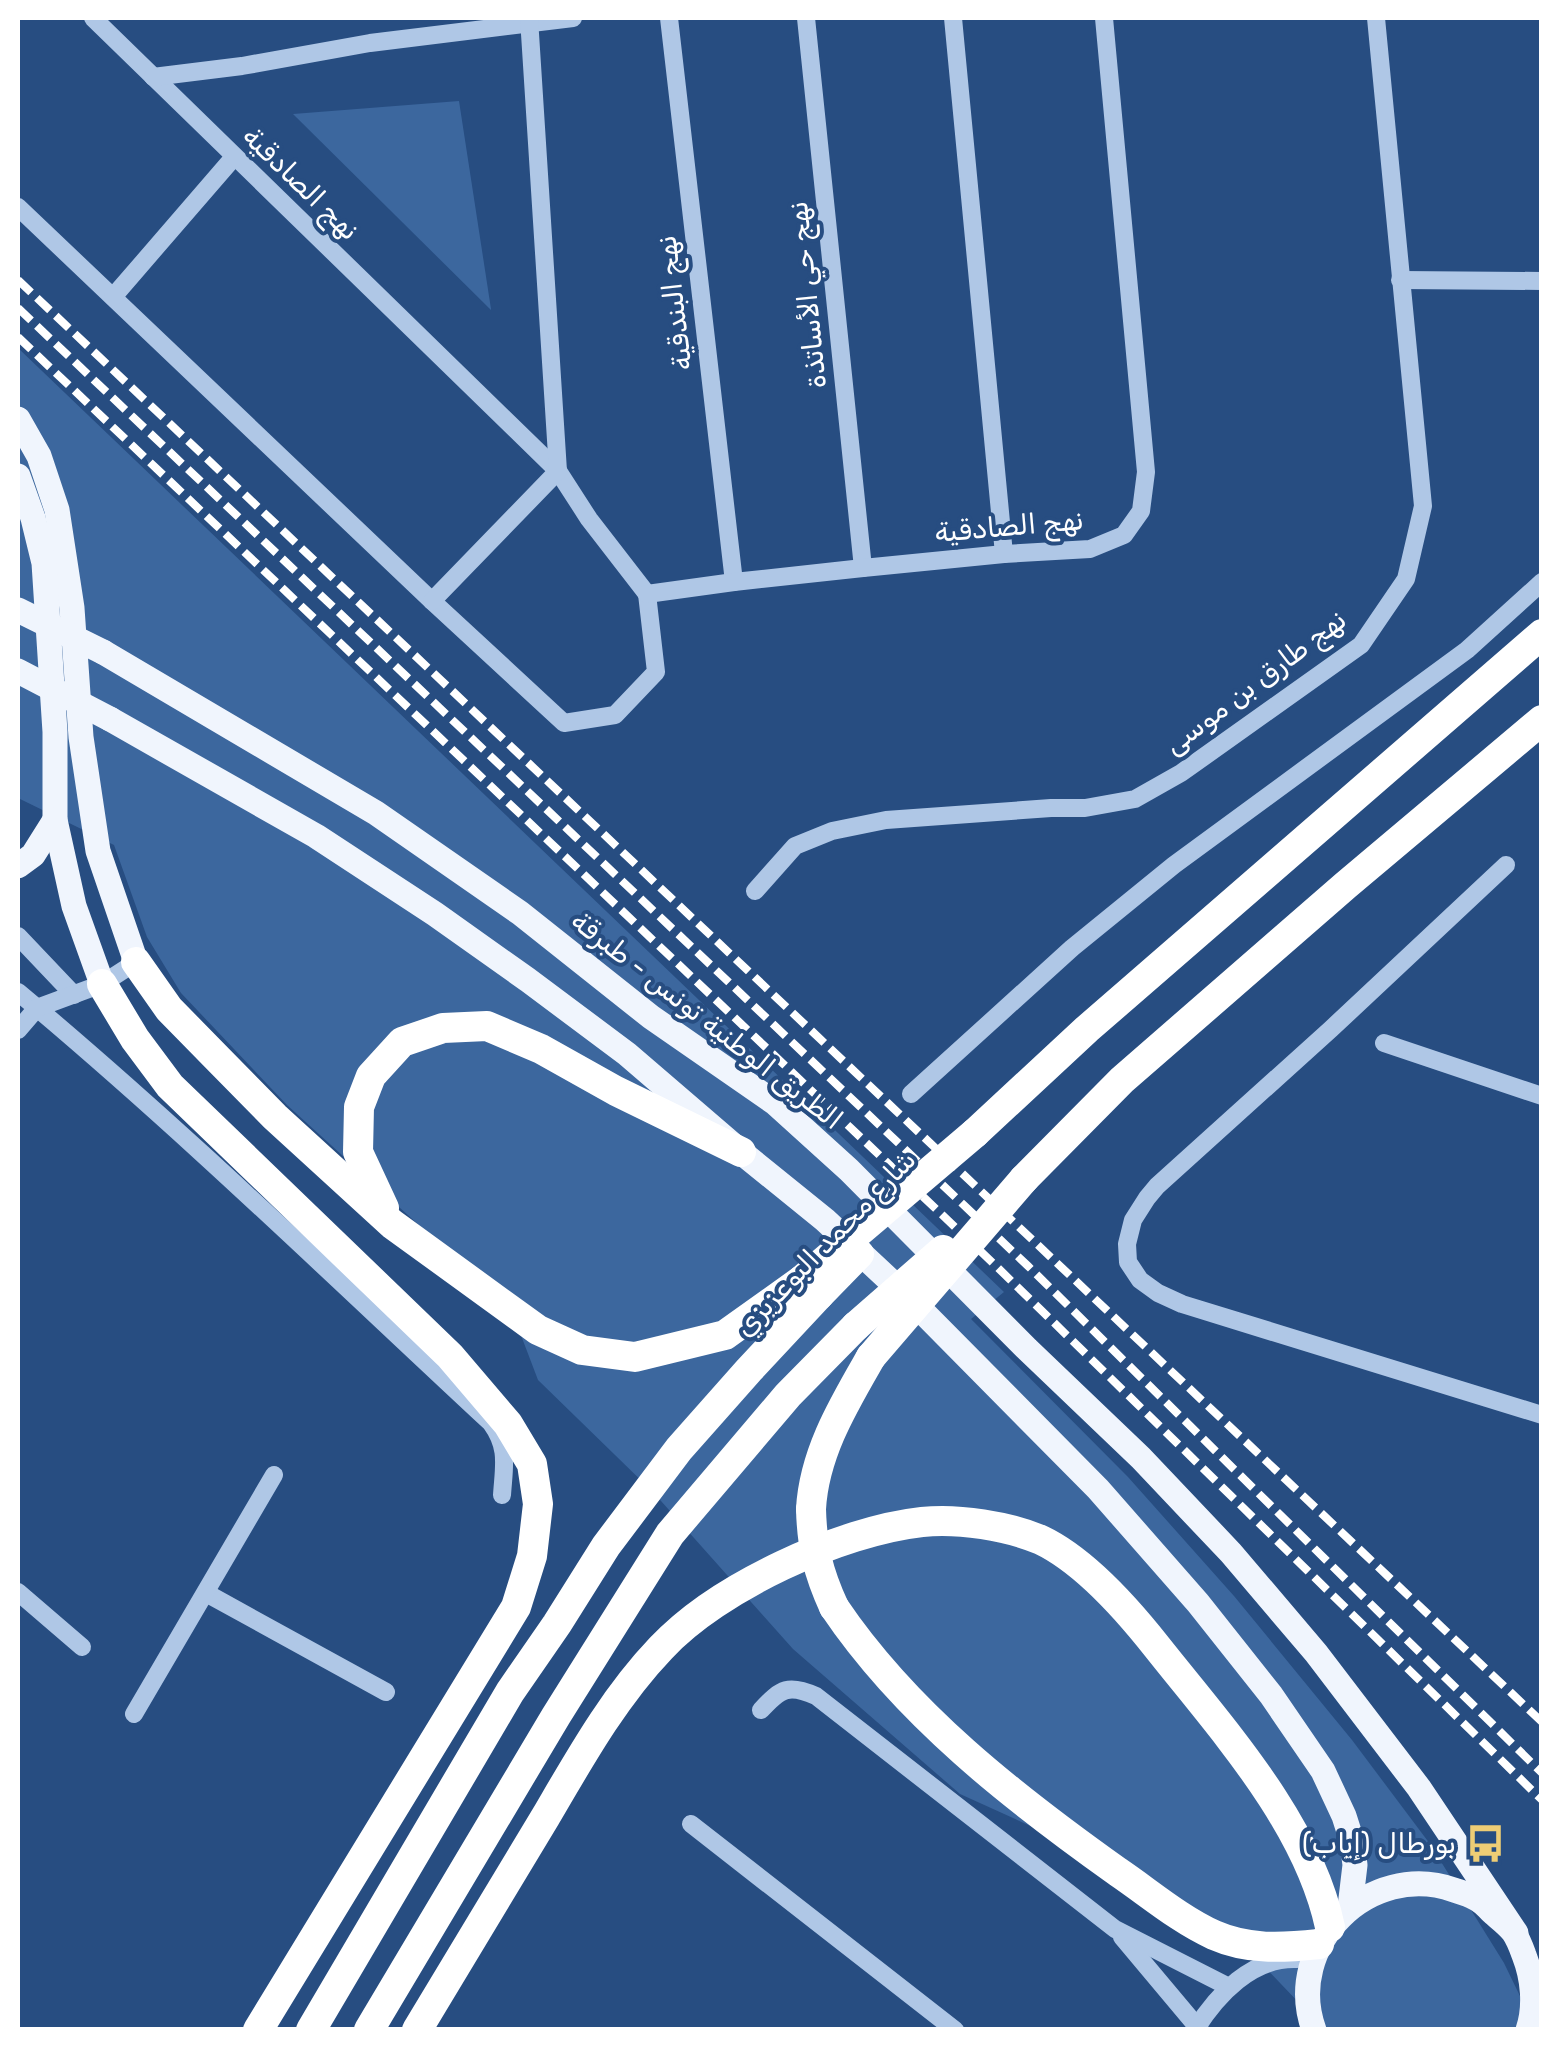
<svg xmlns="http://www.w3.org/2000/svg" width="1559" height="2047" viewBox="0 0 1559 2047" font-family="Rubik,Cairo,sans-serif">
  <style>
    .green { fill: #3c679e }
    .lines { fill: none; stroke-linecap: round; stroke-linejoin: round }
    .minor { stroke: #afc7e6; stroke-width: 18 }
    .major { stroke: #f0f5fd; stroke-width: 25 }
    .highway { stroke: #fff; stroke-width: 30 }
    .rail { stroke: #fff; stroke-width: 8; stroke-dasharray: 18 8; stroke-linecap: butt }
    .major-bridge { stroke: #f0f5fd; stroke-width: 25 }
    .highway-bridge { stroke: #fff; stroke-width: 30 }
    .labels { text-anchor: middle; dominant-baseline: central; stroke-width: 8; stroke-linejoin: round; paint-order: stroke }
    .street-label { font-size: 28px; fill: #fff; stroke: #274d81 }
    .poi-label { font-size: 28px; fill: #fff; stroke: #274d81; text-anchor: end }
  </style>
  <rect width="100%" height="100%" fill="#274d81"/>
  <g class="green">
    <polygon points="459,101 491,309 491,310 293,114"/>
    <polygon points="18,348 1004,1292 971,1319 1128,1477 1234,1596 1352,1740 1430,1844 1504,1963 1536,2029 1324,2029 1256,1958 1101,1858 960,1794 793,1649 653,1492 538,1380 511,1309 287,1105 181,993 147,937 114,845 18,798"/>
  </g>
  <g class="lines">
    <g class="minor">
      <polyline points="93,18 558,471 589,519 647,594"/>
      <polyline points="669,18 734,582"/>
      <polyline points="806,18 863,568"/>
      <polyline points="953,18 1004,554"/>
      <polyline points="153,77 242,66 370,43 573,18"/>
      <polyline points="18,207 432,601 564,723 615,715 656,672 647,594"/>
      <polyline points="1400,280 1542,281"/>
      <polyline points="113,297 234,157"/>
      <polyline points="647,594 734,582 863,568 1004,554 1090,549 1124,535 1141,511 1146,472 1104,18"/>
      <polyline points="432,601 558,471 529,18"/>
      <polyline points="1506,865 1331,1029 1157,1186 1147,1198 1133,1220 1127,1244 1128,1262 1140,1280 1158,1293 1182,1304 1542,1415"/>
      <polyline points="755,891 795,846 832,831 886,820 1051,808 1085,808 1135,799 1181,773 1361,645 1406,579 1423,506 1376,18"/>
      <polyline points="18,936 74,995"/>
      <path d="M 18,992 C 181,1128 335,1278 491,1423 C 509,1448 504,1465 502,1495"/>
      <polyline points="18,1030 37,1008 102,984 136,962"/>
      <polyline points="1384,1043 1542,1096"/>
      <polyline points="911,1094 1072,948 1174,865 1467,650 1542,582"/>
      <polyline points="18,1592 82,1647"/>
      <polyline points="206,1593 386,1692"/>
      <path d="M 761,1710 C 781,1688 789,1684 816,1696 L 1115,1929 L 1229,1987"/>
      <polyline points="134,1714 274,1475"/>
      <polyline points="691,1824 955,2030"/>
      <polyline points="1122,1937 1200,2030"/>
      <path d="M 1195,2030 C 1217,1995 1252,1957 1297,1959"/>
    </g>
    <g class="major">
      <polyline points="18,419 39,456 57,510 72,608 81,737 98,851 136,962"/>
      <polyline points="18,476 33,518 44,563 55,732 55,820 74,906 102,984"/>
      <polyline points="103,652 376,813 520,913 651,1017 775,1103 849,1170 1027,1349 1141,1458 1231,1553 1316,1653 1419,1788 1516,1933"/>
      <polyline points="110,719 316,836 435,914 528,980 627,1054 741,1152 825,1220 914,1303 1098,1489 1198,1603 1271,1695 1323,1771 1344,1816 1352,1841 1355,1865 1350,1907"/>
      <polyline points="18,866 33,855 55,820"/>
      <path d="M 1314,2030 C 1283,1945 1370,1860 1454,1890 C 1460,1892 1469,1894 1475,1898 C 1482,1901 1488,1908 1493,1913 C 1512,1929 1515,1930 1524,1955 C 1533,1978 1536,2006 1528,2030"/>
    </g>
    <g class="highway">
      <polyline points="136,962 169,1009 218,1059 275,1117 392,1224 538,1330 582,1350 635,1357 725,1335 802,1280"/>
      <polyline points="102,984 135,1039 170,1086 450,1356 508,1424 532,1464 538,1504 532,1556 516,1607 258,2030"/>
      <polyline points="975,1133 1087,1029 1542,634"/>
      <polyline points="1024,1179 1122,1080 1346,885 1542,720"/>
      <polyline points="384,1208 358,1152 359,1107 371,1076 402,1042 443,1028 487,1026 541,1049 616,1091 741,1152"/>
      <path d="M 811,1509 C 814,1453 844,1404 871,1357"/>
      <path d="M 834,1607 C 906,1714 1014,1798 1118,1872 C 1149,1893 1179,1919 1214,1935 C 1248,1950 1282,1948 1319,1944"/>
      <polyline points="311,2030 510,1692 557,1624 606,1546 679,1449 749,1370 819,1295"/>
      <polyline points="369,2030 556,1716 670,1534 788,1395 856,1326"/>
      <path d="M 417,2030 C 460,1958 503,1887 546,1816 C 580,1758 614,1697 661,1648 C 718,1587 840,1531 922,1522 C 958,1518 1008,1526 1041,1540 C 1085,1561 1127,1609 1157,1647 C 1222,1729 1308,1823 1330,1927"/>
    </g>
    <g class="rail">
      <polyline points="18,280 1542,1722"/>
      <polyline points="18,308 1028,1266 1542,1773"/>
      <polyline points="18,337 995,1265 1542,1800"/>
    </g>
    <g class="major-bridge">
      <polyline points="18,610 103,652"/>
      <polyline points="18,671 110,719"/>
    </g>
    <g class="highway-bridge">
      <polyline points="802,1280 975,1133"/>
      <polyline points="819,1295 859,1254"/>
      <polyline points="856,1326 943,1250"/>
      <polyline points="871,1357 1024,1179"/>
      <path d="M 811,1509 C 812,1547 818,1572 834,1607"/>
    </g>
  </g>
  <defs>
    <symbol id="bus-bare" viewBox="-9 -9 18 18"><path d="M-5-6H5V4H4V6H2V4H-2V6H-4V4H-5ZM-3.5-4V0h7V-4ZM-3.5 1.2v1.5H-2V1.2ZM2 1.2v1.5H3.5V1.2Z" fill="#eecd75" stroke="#274d81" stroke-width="2.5" paint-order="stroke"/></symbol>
  </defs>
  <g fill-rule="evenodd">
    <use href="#bus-bare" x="1458" y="1816" width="55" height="55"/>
  </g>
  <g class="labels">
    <g class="street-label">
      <text transform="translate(301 183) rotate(44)">نهج الصادقية</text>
      <text transform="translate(807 295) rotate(-96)">نهج حي الأساتذة</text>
      <text transform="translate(674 303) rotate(-97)">نهج البندقية</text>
      <text transform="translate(1009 526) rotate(-5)">نهج الصادقية</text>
      <text transform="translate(1255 682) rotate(-37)">نهج طارق بن موسى</text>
      <text transform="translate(707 1020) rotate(38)">الطريق الوطنية تونس - طبرقة</text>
      <text transform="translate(825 1243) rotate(-46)">شارع محمد البوعزيزي</text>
    </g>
    <g class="poi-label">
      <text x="1456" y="1843">بورطال (إياب)</text>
    </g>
  </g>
  <rect width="1559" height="2047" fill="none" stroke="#ffffff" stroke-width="40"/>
</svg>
